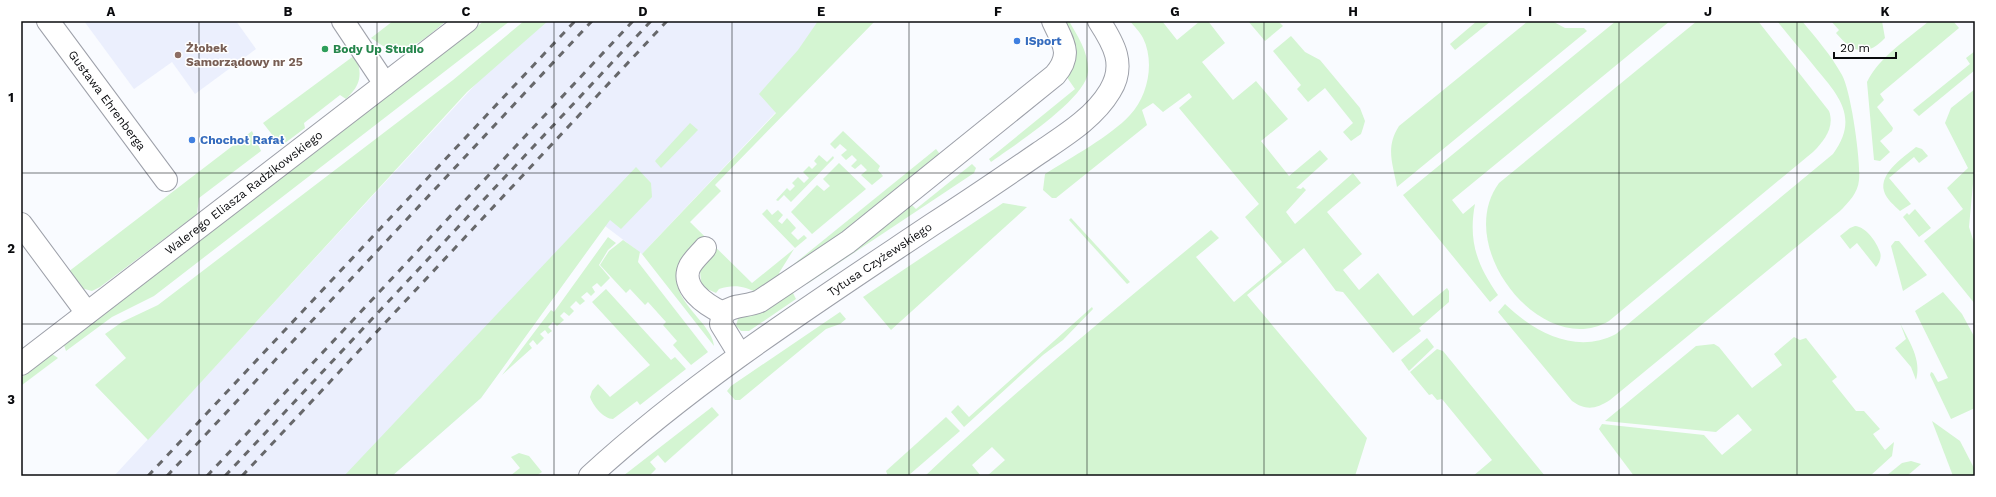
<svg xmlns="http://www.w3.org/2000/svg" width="1996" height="497" viewBox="0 0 1996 497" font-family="'Work Sans',sans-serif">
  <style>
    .built { fill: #ebeffd }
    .green { fill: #d4f5d2 }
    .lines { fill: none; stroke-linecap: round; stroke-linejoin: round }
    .minor-casing { stroke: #9da0a9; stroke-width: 24 }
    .minor { stroke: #fff; stroke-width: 22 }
    .rail { stroke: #67686b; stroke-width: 3; stroke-dasharray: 7 7; stroke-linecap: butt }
    .grid { fill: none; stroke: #0a0b0e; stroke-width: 1; stroke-opacity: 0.55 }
    .shop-dot { fill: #3f7fe0; stroke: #fff; stroke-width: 1.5 }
    .leisure-dot { fill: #2e9e5b; stroke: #fff; stroke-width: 1.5 }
    .education-dot { fill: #8d6e63; stroke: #fff; stroke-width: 1.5 }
    .labels { text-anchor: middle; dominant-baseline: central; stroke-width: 3; stroke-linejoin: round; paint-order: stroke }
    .shop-label { font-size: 12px; font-weight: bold; fill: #366cbe; stroke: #fff; text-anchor: start }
    .education-label { font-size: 12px; font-weight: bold; fill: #785e54; stroke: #fff; text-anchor: start }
    .leisure-label { font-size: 12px; font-weight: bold; fill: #27864d; stroke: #fff; text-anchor: start }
    .street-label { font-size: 12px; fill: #0a0b0e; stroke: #fff }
    .neatline { fill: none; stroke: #0a0b0e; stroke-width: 1.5 }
    .grid-label { font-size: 13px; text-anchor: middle; font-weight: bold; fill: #0a0b0e }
  </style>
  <rect width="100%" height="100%" fill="#f9fbff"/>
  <g class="built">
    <polygon points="84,21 236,21 256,49 195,94 172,62 134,89"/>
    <polygon points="534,21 847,21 768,103 776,112 642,254 605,226 481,398 392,476 114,476"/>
  </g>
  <g class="green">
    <path d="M 393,21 L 446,21 C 430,34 410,55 387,48 C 382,46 376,41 371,38 Z"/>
    <polygon points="484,21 510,21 154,296 112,317 66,351 64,345"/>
    <polygon points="524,21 548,21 467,92 148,440 95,385 126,358 105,334 122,322 158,305 453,80"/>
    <path d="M 818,21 L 875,21 L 715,185 L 721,191 L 690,222 L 752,283 L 794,249 L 779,273 L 782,277 L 758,293 C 744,286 734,284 719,289 L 716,293 L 707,289 L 701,283 L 700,270 L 684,256 C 666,285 685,302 703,324 C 708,331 713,337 714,346 L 642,254 L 776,113 L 759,94 L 798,50 Z"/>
    <path d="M 1062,21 L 1069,21 C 1078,37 1089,53 1088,72 C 1086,99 1013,146 991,162 L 989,159 L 1075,89 L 1066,76 C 1085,58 1070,41 1062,21 Z"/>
    <path d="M 1130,21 L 1162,21 L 1177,40 L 1200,21 L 1208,21 L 1225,43 L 1202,62 L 1233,100 L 1256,81 L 1288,119 L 1261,141 L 1289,176 L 1320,150 L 1328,159 L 1296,188 L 1301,189 L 1303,187 L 1306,190 L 1286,212 L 1295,224 L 1353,173 L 1361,183 L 1327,212 L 1362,254 L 1343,270 L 1359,290 L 1378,273 L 1413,316 L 1447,288 L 1449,291 L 1449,302 L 1419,328 L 1421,331 L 1393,353 L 1343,292 L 1336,291 L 1304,248 L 1247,295 L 1367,438 L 1355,476 L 987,476 L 1005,460 L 992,447 L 972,465 L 981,476 L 925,476 C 1016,390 1114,310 1211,230 L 1219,238 L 1196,257 L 1234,302 L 1282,262 L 1245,217 L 1259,204 L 1179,108 L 1192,97 L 1189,93 L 1163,112 L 1153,103 L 1142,110 L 1147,125 L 1056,198 L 1052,198 L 1043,190 L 1045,174 C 1070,158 1111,136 1130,115 C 1148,96 1155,62 1143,38 C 1140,32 1134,26 1130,21 Z"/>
    <polygon points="1248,21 1278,21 1283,26 1265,41"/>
    <polygon points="1477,21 1491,21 1455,50 1450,44"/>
    <path d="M 1528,21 L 1552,21 L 1565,28 L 1584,28 L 1587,31 L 1397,187 C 1393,164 1385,148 1399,126 Z"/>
    <path d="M 1616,21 L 1670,21 L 1452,200 L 1463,214 L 1475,204 C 1468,241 1477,265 1498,295 L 1490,302 L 1403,195 Z"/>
    <path d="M 1697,21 L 1758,21 L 1829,111 C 1835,127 1824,141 1813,152 L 1609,321 C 1543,360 1452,247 1499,183 Z"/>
    <path d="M 1777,21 L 1802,21 C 1816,38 1831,55 1842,75 C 1851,91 1861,162 1859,180 C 1858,193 1848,203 1840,211 L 1610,400 C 1596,409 1586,411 1572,401 L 1498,312 L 1505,304 C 1534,332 1576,355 1616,334 L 1833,154 C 1860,117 1838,95 1814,66 C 1802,51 1789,36 1777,21 Z"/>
    <path d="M 1831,21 L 1882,21 L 1885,38 C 1866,58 1852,52 1836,33 L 1839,30 Z"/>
    <path d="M 1929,21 L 1953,21 L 1959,28 L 1880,94 L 1884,100 L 1877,107 L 1893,128 L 1892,131 L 1880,141 L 1890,152 L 1880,161 L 1874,160 L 1867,82 C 1879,57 1909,38 1929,21 Z"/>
    <polygon points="1291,36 1305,52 1320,60 1360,108 1365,121 1363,128 1361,134 1351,141 1343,132 1353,123 1325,88 1308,102 1297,89 1301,85 1273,51"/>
    <polygon points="1975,51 1975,70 1919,116 1913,110 1970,64 1966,58"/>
    <path d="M 355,55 C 363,74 361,85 346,99 L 340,95 L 304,123 L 305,128 L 281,146 L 263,123 Z"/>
    <polygon points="1975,89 1975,162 1969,227 1975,246 1975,304 1924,241 1963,209 1947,188 1968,168 1945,123 1951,108"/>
    <polygon points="690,123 698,130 661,168 655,161"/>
    <polygon points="252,131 261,151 199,198 197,214 100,287 92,291 81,288 68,272"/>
    <polygon points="843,131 880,166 878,170 883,176 872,185 861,175 867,170 861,164 855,169 851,166 857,160 852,155 846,160 841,155 847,150 840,144 835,149 830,144"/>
    <path d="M 1916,147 L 1922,149 L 1928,156 L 1919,163 L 1914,157 L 1889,178 L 1911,204 L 1900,211 C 1895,206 1886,199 1884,191 C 1879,173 1904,157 1916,147 Z"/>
    <polygon points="936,149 942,157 793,270 794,264"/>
    <polygon points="819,155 827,162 833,156 834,158 791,202 784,195 778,201 776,200 787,188 790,191 795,186 792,183 798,177 804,183 809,178 803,172 809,166 812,169 817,164 814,161"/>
    <polygon points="839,163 866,189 812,234 791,212 817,185 824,191 830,186 823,179"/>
    <polygon points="972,164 976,168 974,173 807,284 802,283 910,203 916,209"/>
    <polygon points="636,167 651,183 652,197 621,229 610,220 481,398 392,476 344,476"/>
    <polygon points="1003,203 1027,207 891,330 863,297"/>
    <polygon points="767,209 772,215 778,210 783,215 778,221 782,224 787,218 796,228 791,233 798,240 804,235 807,238 795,248 762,214"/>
    <polygon points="1915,209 1931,228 1919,237 1903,217 1907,213 1909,215"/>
    <polygon points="1071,218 1130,282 1127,284 1069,220"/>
    <path d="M 1855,226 C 1866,227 1876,241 1880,252 C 1882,258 1879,263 1876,267 L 1857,243 L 1850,249 L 1840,236 L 1850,228 Z"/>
    <polygon points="608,237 616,243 608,250 599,265 610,278 601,287 597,283 592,287 595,292 591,296 587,292 581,297 585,301 580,305 576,301 570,307 574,311 569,316 564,312 560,316 564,320 557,326 553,322 548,327 552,331 548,334 545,330 540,334 544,338 537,345 533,340 529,344 532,348 502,375 551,310 554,312"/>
    <polygon points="623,240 640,252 638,262 708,352 691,365 673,345 677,341 663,325 666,322 648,302 645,305 630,289 626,293 600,265 609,251"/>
    <polygon points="1895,241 1899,241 1927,275 1903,291 1891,246"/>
    <path d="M 606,289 L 671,360 L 675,357 L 686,369 L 640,405 L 637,401 L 613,419 C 604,419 593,406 590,397 L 592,391 L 598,384 L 610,397 L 650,365 L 592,302 Z"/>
    <polygon points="792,291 796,299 749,331 741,331 736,326 739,315"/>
    <polygon points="1943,292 1962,314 1975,338 1975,408 1951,419 1930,375 1931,372 1933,373 1938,382 1948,378 1915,311"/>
    <polygon points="1092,307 1093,309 1063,340 1043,355 964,427 951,412 958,405 969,417"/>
    <polygon points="840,312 846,319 840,324 826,329 740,400 735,400 727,391 731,386"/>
    <path d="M 1900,323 C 1909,341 1922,360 1916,380 L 1911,367 L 1895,348 L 1906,339 Z"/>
    <polygon points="1794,337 1800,340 1806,338 1837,377 1832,381 1856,411 1864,411 1880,429 1873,434 1885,450 1894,442 1892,456 1870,476 1634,476 1601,432 1599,429 1602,424 1704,435 1722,455 1752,430 1738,414 1716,432 1605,421 1696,346 1714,344 1719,347 1752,388 1782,365 1774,354"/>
    <polygon points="1427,338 1434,347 1409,371 1401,360"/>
    <polygon points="1437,349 1443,351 1545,476 1473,476 1492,460 1442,399 1437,400 1432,394 1429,395 1410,372"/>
    <polygon points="52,354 58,358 22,385 21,378"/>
    <polygon points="712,407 719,415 665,463 658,455 650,462 656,469 650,475 651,476 623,476"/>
    <polygon points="946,417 960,431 909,475 888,476 886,471"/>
    <polygon points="1932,421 1960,441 1975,470 1975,476 1953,476"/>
    <polygon points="519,453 529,456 542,472 536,476 510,476 520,468 511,457"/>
    <polygon points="1911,461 1921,464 1907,476 1886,476 1902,463"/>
  </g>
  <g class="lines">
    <defs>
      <g id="minor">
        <path id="s1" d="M 48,21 L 166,180"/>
        <polyline points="343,21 385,84"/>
        <polyline points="21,224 87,313"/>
        <path d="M 705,248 C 700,254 694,259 690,266 C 679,287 706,305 723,313"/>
        <path d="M 740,355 L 721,324 L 723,313 C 734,304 747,307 760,301 L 848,242 L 1055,75 C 1073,54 1063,43 1053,21"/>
        <path id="s2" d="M 21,364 L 467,21"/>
        <path id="s3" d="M 590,476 C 695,380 815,303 933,224 C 969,201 1004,177 1039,153 C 1064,136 1094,118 1110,91 C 1126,65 1114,44 1099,21"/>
      </g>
    </defs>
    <use href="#minor" class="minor-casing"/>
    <use href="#minor" class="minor"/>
    <g class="rail">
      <polyline points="148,476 575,21"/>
      <polyline points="167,476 592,21"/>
      <polyline points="207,476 633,21"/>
      <polyline points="225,476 651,21"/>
      <polyline points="242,476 667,21"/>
    </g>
  </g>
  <path class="grid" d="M 199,21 L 199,476M 377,21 L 377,476M 554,21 L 554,476M 732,21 L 732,476M 909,21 L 909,476M 1087,21 L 1087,476M 1264,21 L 1264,476M 1442,21 L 1442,476M 1619,21 L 1619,476M 1797,21 L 1797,476M 21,173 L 1975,173M 21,324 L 1975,324"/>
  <g class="shop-dot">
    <circle cx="1017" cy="41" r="4"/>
    <circle cx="192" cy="140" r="4"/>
  </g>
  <circle class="leisure-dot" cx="325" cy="49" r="4"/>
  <circle class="education-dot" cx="178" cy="55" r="4"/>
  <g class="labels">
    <g class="shop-label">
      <text x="1025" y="41">ISport</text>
      <text x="200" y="140">Chochoł Rafał</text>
    </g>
    <g class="education-label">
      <text x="186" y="48">Żłobek<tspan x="186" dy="14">Samorządowy nr 25</tspan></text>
    </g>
    <g class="leisure-label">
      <text x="333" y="49">Body Up Studio</text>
    </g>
    <g class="street-label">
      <text stroke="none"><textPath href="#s1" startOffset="99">Gustawa Ehrenberga</textPath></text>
      <text stroke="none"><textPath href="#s2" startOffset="281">Walerego Eliasza Radzikowskiego</textPath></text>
      <text stroke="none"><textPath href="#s3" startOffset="362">Tytusa Czyżewskiego</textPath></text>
    </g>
  </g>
  <rect width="1996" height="497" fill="none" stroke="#ffffff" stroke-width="44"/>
  <path d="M1834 52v6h62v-6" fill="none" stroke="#0a0b0e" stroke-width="2"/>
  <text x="1840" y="52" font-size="12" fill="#0a0b0e" stroke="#ffffff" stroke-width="3" paint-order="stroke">20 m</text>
  <rect x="22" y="22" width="1952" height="453" class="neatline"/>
  <g class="grid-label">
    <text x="111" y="16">A</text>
    <text x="288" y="16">B</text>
    <text x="466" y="16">C</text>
    <text x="643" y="16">D</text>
    <text x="821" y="16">E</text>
    <text x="998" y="16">F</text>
    <text x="1175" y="16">G</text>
    <text x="1353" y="16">H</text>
    <text x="1530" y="16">I</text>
    <text x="1708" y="16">J</text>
    <text x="1885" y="16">K</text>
    <text x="11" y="102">1</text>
    <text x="11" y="253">2</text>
    <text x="11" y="404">3</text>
  </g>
</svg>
